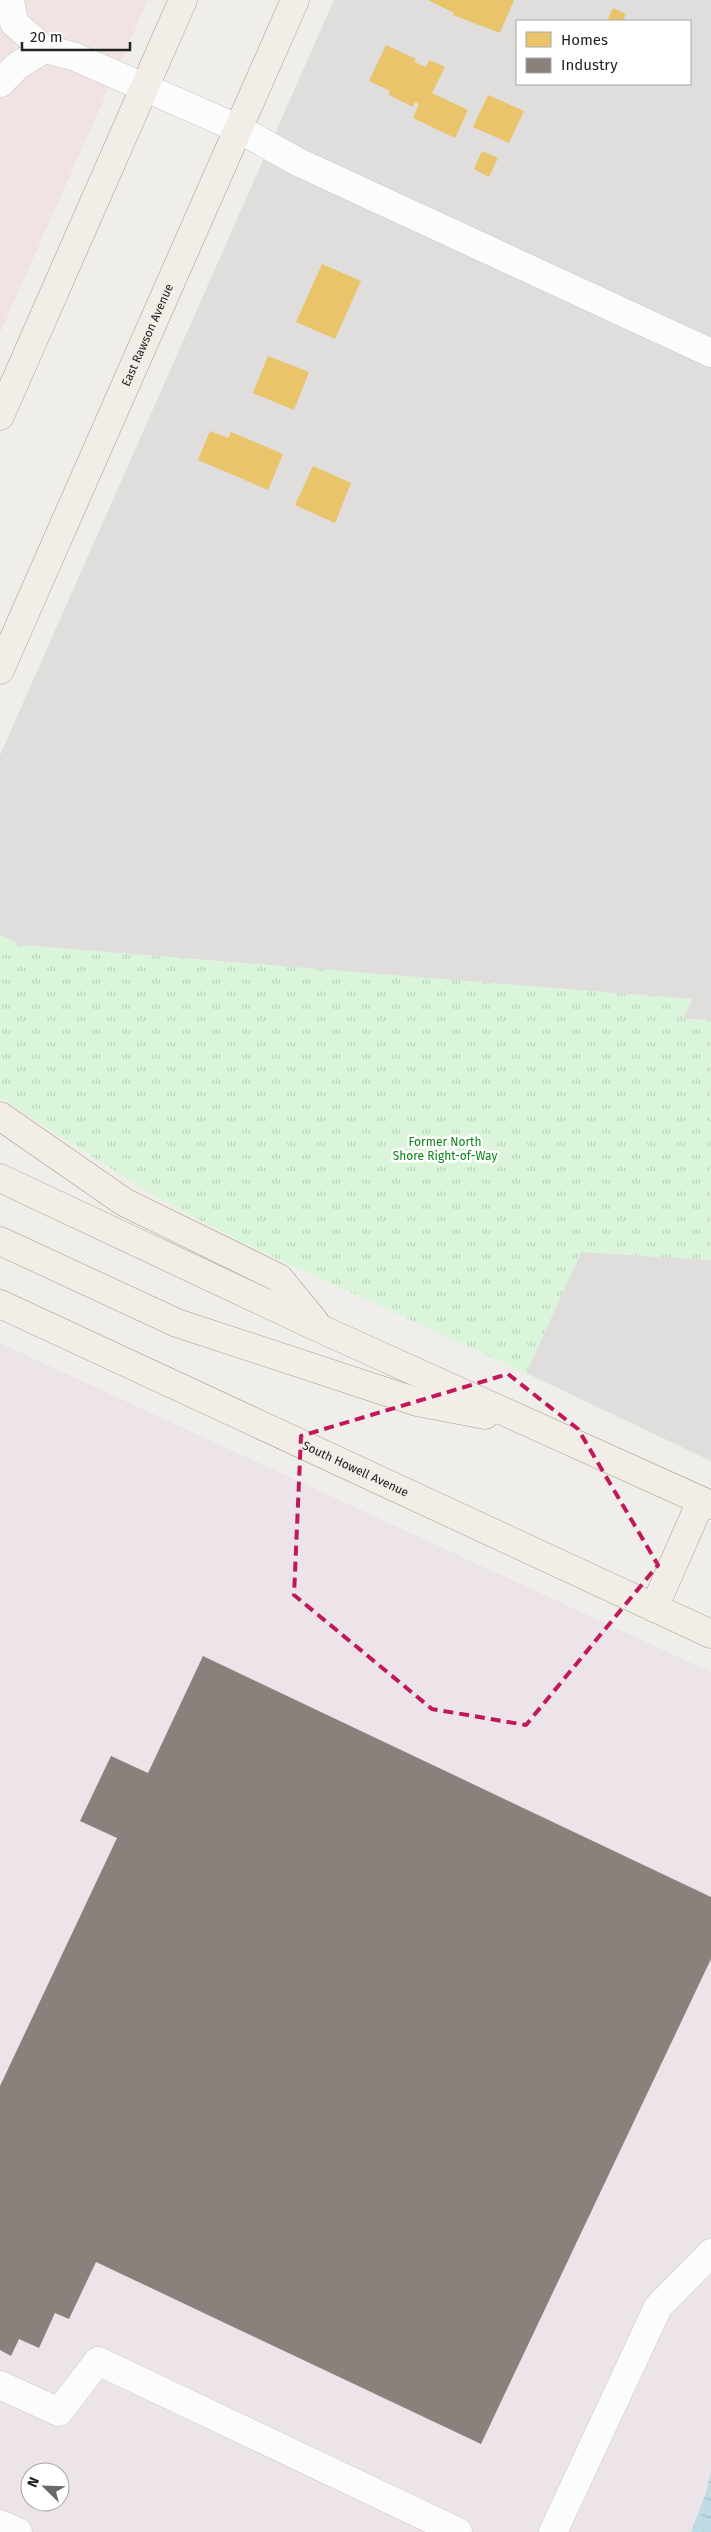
<svg xmlns="http://www.w3.org/2000/svg" width="711" height="2532" viewBox="0 0 711 2532" font-family="'Fira Sans',sans-serif">
  <style>
    .residential { fill: #dfdedc; fill-rule: evenodd }
    .commercial { fill: #f1e3e1 }
    .industrial { fill: #ede4e9; fill-rule: evenodd }
    .park { fill: url(#park-tufts) }
    .water { fill: url(#water-ripples) }
    .homes { fill: #e9c46a }
    .industry { fill: #8a817c }
    .lines { fill: none; stroke-linecap: round; stroke-linejoin: round }
    .minor-casing { stroke: #c9c8c7; stroke-width: 29 }
    .major-casing { stroke: #a79c86; stroke-width: 29 }
    .minor { stroke: #fdfcfc; stroke-width: 28 }
    .major { stroke: #f3ede7; stroke-width: 28 }
    .marked { fill: none; stroke: #c2185b; stroke-width: 4; stroke-dasharray: 10 6; stroke-linejoin: round }
    .labels { text-anchor: middle; dominant-baseline: central; stroke-width: 5; stroke-linejoin: round; paint-order: stroke }
    .street-label { font-size: 12px; fill: #222; stroke: #fff }
    .park-label { font-size: 12px; fill: #0c8416; stroke: #fff }
  </style>
  <defs>
    <pattern id="park-tufts" width="24" height="20" patternUnits="userSpaceOnUse" patternTransform="scale(1.25)"><rect width="24" height="20" fill="#daf5da"/><path d="M3 7l-1-3M5 7V3M7 7l1-3M15 17l-1-3M17 17v-4M19 17l1-3" fill="none" stroke="#bbd2bb"/></pattern>
    <pattern id="water-ripples" width="26" height="14" patternUnits="userSpaceOnUse" patternTransform="scale(1.25)"><rect width="26" height="14" fill="#bfdbe3"/><path d="M2 4q2-2 4 0t4 0M15 11q2-2 4 0t4 0" fill="none" stroke="#a4bcc2"/></pattern>
  </defs>
  <rect width="100%" height="100%" fill="#f0eeeb"/>
  <g class="residential">
    <path d="M 334,0 L 711,0 L 711,1020 L 683,1019 L 692,1000 L 20,945 L 0,935 L 0,755 ZM 517,21 L 690,21 L 690,84 L 517,84 Z"/>
    <polygon points="581,1252 711,1260 711,1461 526,1373"/>
  </g>
  <polygon class="commercial" points="0,0 148,0 0,333"/>
  <path class="industrial" d="M 0,1343 L 711,1672 L 711,2532 L 0,2532 ZM 30,2472 L 60,2472 L 60,2502 L 30,2502 Z"/>
  <polygon class="park" points="0,935 20,945 692,999 683,1019 711,1020 711,1260 581,1252 526,1373 243,1243 156,1197 0,1098"/>
  <polygon class="water" points="711,2470 711,2532 691,2532 706,2493"/>
  <g class="homes">
    <polygon points="428,0 514,0 500,33 453,15 454,13"/>
    <polygon points="613,8 626,14 623,21 607,21"/>
    <polygon points="386,45 416,59 414,62 426,67 429,60 445,67 432,93 468,110 455,138 413,118 419,104 415,102 413,107 389,95 390,91 369,81"/>
    <polygon points="488,95 524,111 509,143 473,127"/>
    <polygon points="482,151 498,158 489,177 474,169"/>
    <polygon points="322,264 361,281 335,339 296,322"/>
    <polygon points="268,356 309,372 294,410 253,393"/>
    <polygon points="210,431 228,438 231,432 283,454 268,490 198,460"/>
    <polygon points="313,466 351,483 335,523 295,505"/>
  </g>
  <polygon class="industry" points="203,1656 711,1897 711,1959 481,2444 96,2262 69,2319 55,2313 39,2348 19,2339 11,2356 0,2350 0,2086 117,1838 80,1821 111,1756 148,1773"/>
  <g class="lines">
    <defs>
      <g id="minor">
        <polyline points="10,0 14,23 44,49"/>
        <polyline points="0,83 17,66 44,49 73,56 237,128 298,162 711,353"/>
        <polyline points="0,2385 59,2412 98,2361 458,2532"/>
        <polyline points="0,2524 18,2532"/>
        <polyline points="553,2532 658,2307 711,2253"/>
      </g>
      <g id="major">
        <polyline points="0,416 183,0"/>
        <path id="s1" d="M 0,670 L 295,0"/>
        <polyline points="0,1116 124,1202 279,1278 315,1322"/>
        <polyline points="0,1178 321,1329 711,1505"/>
        <polyline points="0,1241 177,1323 417,1402 485,1415"/>
        <path id="s2" d="M 0,1304 L 711,1634"/>
        <polyline points="654,1608 701,1501"/>
      </g>
    </defs>
    <use href="#minor" class="minor-casing"/>
    <use href="#major" class="major-casing"/>
    <use href="#minor" class="minor"/>
    <use href="#major" class="major"/>
  </g>
  <path class="marked" d="M 508,1374 L 578,1429 L 658,1565 L 526,1725 L 432,1709 L 294,1595 L 301,1436 Z"/>
  <g class="labels">
    <g class="street-label">
      <text stroke="none"><textPath href="#s1" startOffset="366">East Rawson Avenue</textPath></text>
      <text stroke="none"><textPath href="#s2" startOffset="392">South Howell Avenue</textPath></text>
    </g>
    <g class="park-label">
      <text x="445" y="1142">Former North<tspan x="445" dy="14">Shore Right-of-Way</tspan></text>
    </g>
  </g>
  <rect x="516" y="20" width="175" height="65" fill="#ffffff" stroke="#a7a7a7"/>
  <rect x="526" y="32" width="25" height="15" fill="#e9c46a" stroke="#a7a7a7"/>
  <text x="561" y="45" font-size="15" fill="#222222">Homes</text>
  <rect x="526" y="58" width="25" height="15" fill="#8a817c" stroke="#a7a7a7"/>
  <text x="561" y="70" font-size="15" fill="#222222">Industry</text>
  <g transform="translate(45 2487) rotate(293)"><circle r="24" fill="#ffffff" stroke="#a7a7a7"/>
  <path d="M0-4L9 19L0 12L-9 19Z" fill="#6a6968"/>
  <text y="-8" font-size="14" font-weight="bold" text-anchor="middle" fill="#222222">N</text>
  </g>
  <path d="M22 42v8h108v-8" fill="none" stroke="#222222" stroke-width="2.5"/>
  <text x="30" y="42" font-size="15" fill="#222222" stroke="#ffffff" stroke-width="4" paint-order="stroke">20 m</text>
</svg>
